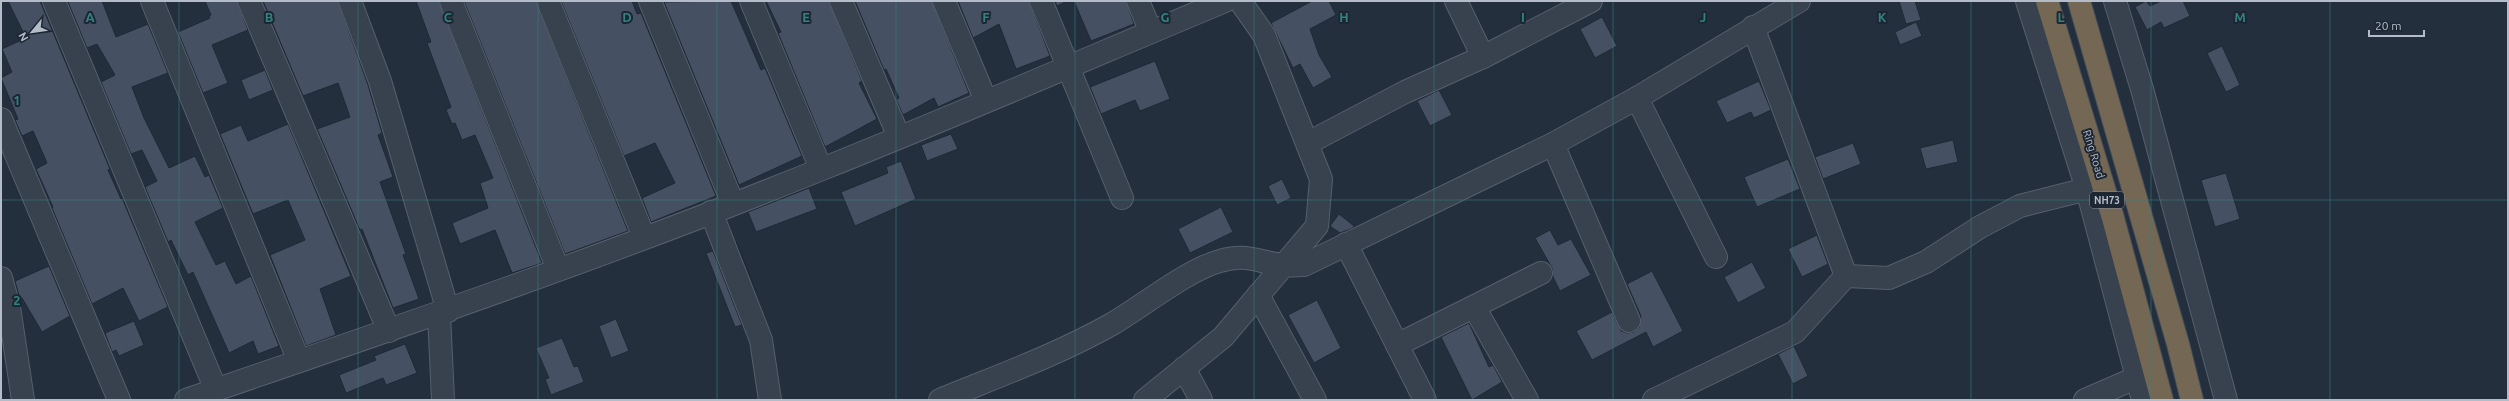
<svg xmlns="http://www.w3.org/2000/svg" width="2509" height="401" viewBox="0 0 2509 401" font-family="Ubuntu,sans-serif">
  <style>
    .building { fill: #455162; stroke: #1f2835 }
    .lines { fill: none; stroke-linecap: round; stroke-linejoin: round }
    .minor-casing { stroke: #565f6c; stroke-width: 24 }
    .highway-casing { stroke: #434c59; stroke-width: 24 }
    .minor { stroke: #38414e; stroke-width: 22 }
    .highway { stroke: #746855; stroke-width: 22 }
    .grid { fill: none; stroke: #308480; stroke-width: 1; stroke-opacity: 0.55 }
    .labels { text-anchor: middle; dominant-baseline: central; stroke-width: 4; stroke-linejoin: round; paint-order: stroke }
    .shield { fill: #1d2633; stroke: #878f9c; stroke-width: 1 }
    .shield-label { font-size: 10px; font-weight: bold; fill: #b4bcc9 }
    .street-label { font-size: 11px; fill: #b4bcc9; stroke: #1d2633 }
    .grid-label { font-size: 13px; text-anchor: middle; font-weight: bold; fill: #308480; stroke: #1d2633; stroke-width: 4; stroke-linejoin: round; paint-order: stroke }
  </style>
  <rect width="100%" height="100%" fill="#242f3e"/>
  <g class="building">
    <polygon points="8,1 40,1 110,169 108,170 121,199 122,198 168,307 139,321 123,288 92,304 52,208 53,207 36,169 47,163 33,131 22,136 15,120 18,119 1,78 12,72 2,49 26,38"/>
    <polygon points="71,1 102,1 116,37 148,24 168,73 132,87 144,118 169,168 195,156 205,177 209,175 223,208 195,222 216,265 225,261 236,284 251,276 279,346 258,354 253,341 229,353 193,272 188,275 171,240 168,242 145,187 157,181 142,150 131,154 101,82 115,75 97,44 87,48 68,2"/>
    <polygon points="205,1 237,1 248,30 212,45 228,83 203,93 178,32 210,18 209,16 211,15"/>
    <polygon points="263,1 338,1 368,85 382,133 378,135 393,177 380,182 406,254 403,255 419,299 393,308 362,229 360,230 317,129 350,117 338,83 303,96"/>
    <polygon points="416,1 439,1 542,263 512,273 495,230 460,244 452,223 488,208 480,183 493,178 475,135 462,140 455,123 452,124 446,110 451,107 427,43 431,42"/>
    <polygon points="464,1 536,1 628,231 565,254"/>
    <polygon points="561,1 632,1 637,14 641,13 716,196 651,222 642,198 675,183 655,143 624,156"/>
    <polygon points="731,1 761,70 765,68 802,156 739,185 664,2"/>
    <polygon points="766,1 829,1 862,81 859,83 877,119 825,147 778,33 781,32"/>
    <polygon points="855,1 932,1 969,93 938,107 934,98 903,115 896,99 899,98 886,69 884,70"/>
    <polygon points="958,1 1029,1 1050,56 1016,69 999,24 973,38"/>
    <polygon points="1055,1 1067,1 1057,6"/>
    <polygon points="1074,1 1126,1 1134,24 1091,41"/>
    <polygon points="1312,1 1329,1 1336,15 1310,29 1319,55 1332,77 1313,88 1300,64 1293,68 1271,23"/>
    <polygon points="1899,1 1915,1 1921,20 1906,24"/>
    <polygon points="2146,1 2150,6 2161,1 2183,1 2190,16 2164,28 2161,22 2147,30 2135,7"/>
    <polygon points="1602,17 1617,46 1595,58 1580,29"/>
    <polygon points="1916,22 1922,36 1900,45 1895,32"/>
    <polygon points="2222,46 2240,85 2226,92 2207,53"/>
    <polygon points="1155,61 1170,99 1140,111 1135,100 1101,114 1090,87"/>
    <polygon points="265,70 273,90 249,100 241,80"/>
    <polygon points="1759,81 1771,110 1754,118 1751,112 1727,123 1716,101"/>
    <polygon points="1439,90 1452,115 1430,126 1417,101"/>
    <polygon points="288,124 351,276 320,289 336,335 306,346 270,255 305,240 288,200 253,214 220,134 241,125 248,141"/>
    <polygon points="951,134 958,149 927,161 921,145"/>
    <polygon points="1953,140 1958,162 1926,169 1920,148"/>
    <polygon points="1853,143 1861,164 1823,179 1815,157"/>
    <polygon points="1788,159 1800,189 1757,207 1744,177"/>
    <polygon points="901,161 916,199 855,226 841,192 888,173 886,167"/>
    <polygon points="2226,173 2240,219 2215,227 2201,180"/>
    <polygon points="1282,179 1291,198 1277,205 1268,186"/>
    <polygon points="809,188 817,209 756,232 748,212"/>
    <polygon points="1221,207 1233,232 1190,253 1178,229"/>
    <polygon points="1339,214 1354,226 1353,228 1340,233 1330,226"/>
    <polygon points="1550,230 1558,245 1571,239 1591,275 1560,291 1553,277 1552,268 1535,238"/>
    <polygon points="1817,235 1828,264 1802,277 1788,249"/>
    <polygon points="736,241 766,315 765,316"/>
    <polygon points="713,251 742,325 735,327 706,253"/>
    <polygon points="1752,262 1766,288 1738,303 1724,277"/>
    <polygon points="49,266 70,316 42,332 22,298 20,299 15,281"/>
    <polygon points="1652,271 1683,331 1653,347 1646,332 1592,360 1576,331 1612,312 1621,331 1627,333 1634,332 1639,328 1641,316 1627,284"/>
    <polygon points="1317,300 1341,348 1314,363 1288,315"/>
    <polygon points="616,319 629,351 611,358 599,326"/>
    <polygon points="134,321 144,345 119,356 116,350 112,352 105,333"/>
    <polygon points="1469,323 1489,367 1493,365 1502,382 1472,400 1441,337"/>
    <polygon points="562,338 574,367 578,366 584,382 551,395 545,379 549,378 536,348"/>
    <polygon points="405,344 417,373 386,385 383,378 346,393 339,375 376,360 374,356"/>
    <polygon points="1794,346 1808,376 1793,384 1778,354"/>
  </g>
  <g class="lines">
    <defs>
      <g id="minor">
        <polyline points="54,1 216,390"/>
        <polyline points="152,1 299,361"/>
        <polyline points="249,1 389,331"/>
        <polyline points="350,1 380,81 448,311"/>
        <polyline points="451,1 558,269"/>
        <polyline points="548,1 644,237"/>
        <polyline points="650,1 733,204"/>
        <polyline points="751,1 821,169"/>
        <polyline points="841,1 899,137"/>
        <polyline points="944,1 986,101"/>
        <polyline points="1041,1 1122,198"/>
        <polyline points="1138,1 1151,32"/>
        <polyline points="1456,1 1483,57"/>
        <polyline points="2027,1 2087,189 2143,400"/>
        <polyline points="2115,1 2142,89 2226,400"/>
        <polyline points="1753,27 1846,276 1889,278 1926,262 1980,227 2020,206 2087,189"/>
        <polyline points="1637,98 1716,257"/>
        <polyline points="1,119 119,400"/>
        <polyline points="1308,143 1405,92 1483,57 1591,1"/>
        <polyline points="1553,144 1629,321"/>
        <polyline points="711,212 761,340 770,400"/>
        <polyline points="1346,244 1425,400"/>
        <polyline points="1,278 9,307 23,400"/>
        <polyline points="1258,295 1315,400"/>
        <polyline points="1474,307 1527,400"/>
        <polyline points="439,314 443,400"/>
        <polyline points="1397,345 1541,273"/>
        <polyline points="1184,368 1201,400"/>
        <path d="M 186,400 C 399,327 613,254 822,169 C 957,115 1091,57 1225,1"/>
        <path d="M 940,400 C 998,376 1057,355 1112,324 C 1143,306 1187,270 1220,261 C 1246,253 1258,262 1282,265 C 1289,266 1297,265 1304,265 L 1553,144 L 1637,98 L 1799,1"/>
        <polyline points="1145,400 1223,337 1317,226 1321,179 1264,35 1240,1"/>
        <polyline points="1654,400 1795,332 1846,276"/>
        <polyline points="2085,400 2138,377"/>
      </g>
      <g id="highway">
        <polyline points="2047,1 2113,218 2162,400"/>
        <polyline points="2079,1 2178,344 2192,400"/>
      </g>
    </defs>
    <use href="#minor" class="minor-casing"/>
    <use href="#highway" class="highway-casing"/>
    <use href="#minor" class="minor"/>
    <use href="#highway" class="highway"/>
  </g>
  <path class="grid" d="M 179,1 L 179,400M 358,1 L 358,400M 538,1 L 538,400M 717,1 L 717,400M 896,1 L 896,400M 1075,1 L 1075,400M 1254,1 L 1254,400M 1434,1 L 1434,400M 1613,1 L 1613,400M 1792,1 L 1792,400M 1971,1 L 1971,400M 2151,1 L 2151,400M 2330,1 L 2330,400M 1,200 L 2508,200"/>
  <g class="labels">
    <rect class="shield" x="2090" y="192" width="34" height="16" rx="3"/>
    <g class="shield-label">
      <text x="2107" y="200">NH73</text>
    </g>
    <g class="street-label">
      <text transform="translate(2094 154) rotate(73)">Ring Road</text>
    </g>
  </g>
  <g class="grid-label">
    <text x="90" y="22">A</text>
    <text x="269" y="22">B</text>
    <text x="448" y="22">C</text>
    <text x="627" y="22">D</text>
    <text x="806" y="22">E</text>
    <text x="986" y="22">F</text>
    <text x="1165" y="22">G</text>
    <text x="1344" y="22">H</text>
    <text x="1523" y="22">I</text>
    <text x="1703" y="22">J</text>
    <text x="1882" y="22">K</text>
    <text x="2061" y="22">L</text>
    <text x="2240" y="22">M</text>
    <text x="17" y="105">1</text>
    <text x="17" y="305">2</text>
  </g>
  <rect width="2509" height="401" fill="none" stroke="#b4bcc9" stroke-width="4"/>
  <g transform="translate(32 32) rotate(241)" stroke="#1d2633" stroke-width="3" paint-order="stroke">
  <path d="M0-3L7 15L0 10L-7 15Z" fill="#b4bcc9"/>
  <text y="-6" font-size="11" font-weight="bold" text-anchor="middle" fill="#b4bcc9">N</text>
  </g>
  <path d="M2369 30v6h55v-6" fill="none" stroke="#b4bcc9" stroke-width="2"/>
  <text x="2375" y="30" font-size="12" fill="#b4bcc9" stroke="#1d2633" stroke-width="3" paint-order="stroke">20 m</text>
</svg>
